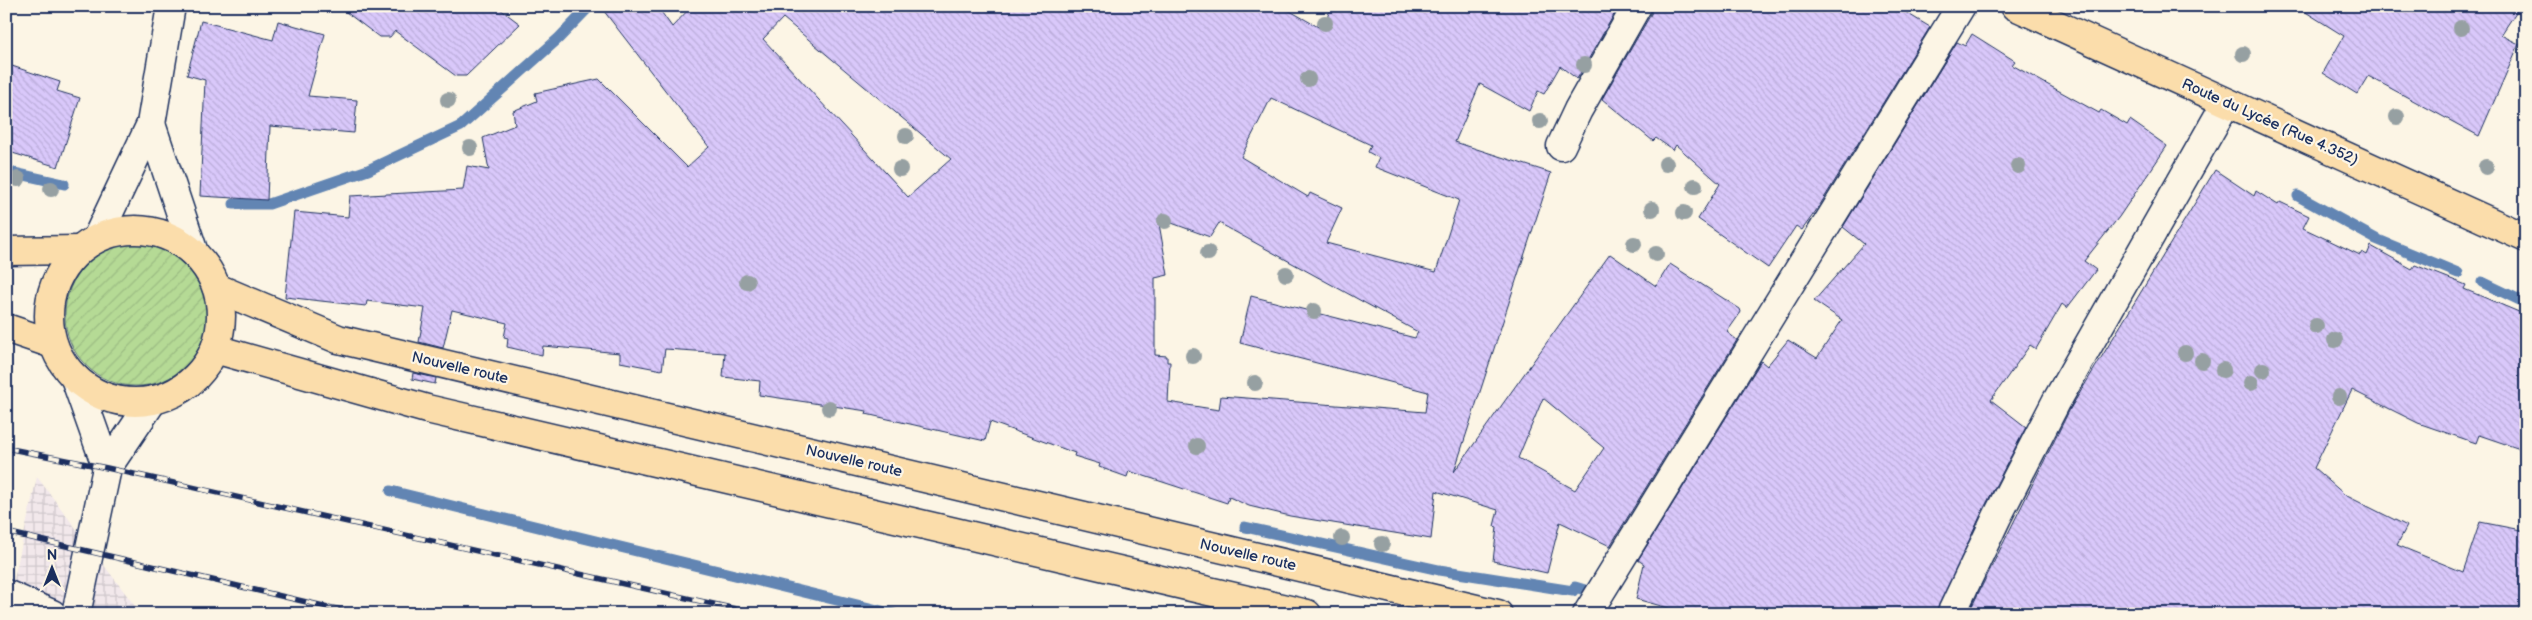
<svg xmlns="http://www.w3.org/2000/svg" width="2532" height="620" viewBox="0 0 2532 620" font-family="'Balsamiq Sans',sans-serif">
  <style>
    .industrial { fill: url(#industrial-grid) }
    .garden { fill: url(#garden-furrows); stroke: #68847a }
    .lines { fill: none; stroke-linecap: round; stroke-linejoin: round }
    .stream { stroke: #6285b3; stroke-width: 11 }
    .building { fill: url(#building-back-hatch); stroke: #1b2f5e; fill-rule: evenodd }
    .minor-casing { stroke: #1b2f5e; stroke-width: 31 }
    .major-casing { stroke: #1b2f5e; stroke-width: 31 }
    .highway-casing { stroke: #1b2f5e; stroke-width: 31 }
    .minor { stroke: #fcf5e5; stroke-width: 28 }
    .major { stroke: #fbddab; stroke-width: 28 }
    .highway { stroke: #fbddab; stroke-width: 28 }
    .rail-casing { stroke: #1b2f5e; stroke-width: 5.5 }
    .rail { stroke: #fcf5e5; stroke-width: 4; stroke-dasharray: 11; stroke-linecap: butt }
    .tree { fill: #96a0a2 }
    .labels { text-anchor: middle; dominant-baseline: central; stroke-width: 4.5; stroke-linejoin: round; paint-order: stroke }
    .street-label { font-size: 15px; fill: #1b2f5e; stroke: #fcf5e5 }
  </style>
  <defs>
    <pattern id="industrial-grid" width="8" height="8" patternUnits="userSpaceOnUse" patternTransform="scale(1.25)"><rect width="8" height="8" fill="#f2e8eb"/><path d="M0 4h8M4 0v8" fill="none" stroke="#cfc7cc"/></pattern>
    <pattern id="garden-furrows" width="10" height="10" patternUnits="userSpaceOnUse" patternTransform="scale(1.25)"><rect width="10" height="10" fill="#b5da95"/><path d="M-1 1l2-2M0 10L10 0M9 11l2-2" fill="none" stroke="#9bbb83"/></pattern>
    <pattern id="building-back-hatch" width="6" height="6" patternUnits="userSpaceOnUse" patternTransform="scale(1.25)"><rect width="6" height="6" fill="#d9c8fa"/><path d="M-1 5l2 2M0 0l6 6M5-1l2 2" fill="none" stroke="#baacd9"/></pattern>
  </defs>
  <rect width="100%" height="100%" fill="#fcf5e5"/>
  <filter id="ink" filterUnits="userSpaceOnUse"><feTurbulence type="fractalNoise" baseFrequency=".02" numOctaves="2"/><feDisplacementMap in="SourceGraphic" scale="10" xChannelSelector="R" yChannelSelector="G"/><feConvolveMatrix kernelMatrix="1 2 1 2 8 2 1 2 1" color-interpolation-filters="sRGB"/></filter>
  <g filter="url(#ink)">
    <polygon class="industrial" points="37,477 141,614 6,614"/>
    <circle class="garden" cx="136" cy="315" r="71"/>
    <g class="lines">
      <g class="stream">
        <polyline points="6,171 64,184"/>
        <polyline points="2298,196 2376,239 2458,273"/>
        <polyline points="234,204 269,204 368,170 461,126 559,38 590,6"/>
        <polyline points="2482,282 2526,303"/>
        <polyline points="391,491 894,614"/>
        <polyline points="1245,527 1439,570 1573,591 1575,587 1598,594"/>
      </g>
    </g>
    <g class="building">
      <polygon points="338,6 496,6 520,24 466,76 456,76 395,31 390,37 379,37"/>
      <path d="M 600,6 L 657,6 L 672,27 L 692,6 L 1281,6 L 1322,29 L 1332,6 L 1619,6 L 1577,79 L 1560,66 L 1544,94 L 1538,91 L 1529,111 L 1480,84 L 1455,142 L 1551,173 L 1454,472 L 1610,254 L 1656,286 L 1670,264 L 1740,309 L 1741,312 L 1727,332 L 1737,340 L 1610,546 L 1560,522 L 1547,573 L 1493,561 L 1497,527 L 1494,526 L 1498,510 L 1436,491 L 1431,539 L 1290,516 L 1249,506 L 1229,497 L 1227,503 L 1129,471 L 1127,477 L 1099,467 L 1100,464 L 1074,456 L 1075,453 L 990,422 L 985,441 L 866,414 L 867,411 L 759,395 L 760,381 L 723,377 L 725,353 L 665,349 L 662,370 L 620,362 L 620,353 L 543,346 L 542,355 L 507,347 L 508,338 L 504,337 L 507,323 L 452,310 L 443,348 L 419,342 L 425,308 L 367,301 L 366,306 L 285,297 L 294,212 L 348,217 L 350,196 L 463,190 L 467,166 L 489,170 L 483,138 L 515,125 L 513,111 L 537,101 L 535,93 L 599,79 L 687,167 L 709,147 ZM 783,18 L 951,159 L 908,197 L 763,39 ZM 1271,98 L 1371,145 L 1368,152 L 1379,158 L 1375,167 L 1459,200 L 1436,272 L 1326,243 L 1342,208 L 1310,193 L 1308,197 L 1241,157 ZM 1158,218 L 1210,237 L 1219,223 L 1418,332 L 1415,338 L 1251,296 L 1240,343 L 1428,392 L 1425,412 L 1221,396 L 1219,410 L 1168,402 L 1170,362 L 1167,362 L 1167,356 L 1155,355 L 1155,278 L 1168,275 ZM 1543,398 L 1604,448 L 1575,490 L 1518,458 Z"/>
      <polygon points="1653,6 1895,6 1930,27 1818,208 1802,230 1796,226 1768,268 1698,219 1720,184 1676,145 1673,150 1656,138 1653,141 1602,99 1651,14"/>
      <polygon points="2296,6 2520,6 2501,35 2519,44 2479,136 2368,76 2357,94 2323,73 2344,36"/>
      <polygon points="201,21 273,40 278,21 325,34 308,96 357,100 354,133 270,126 267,200 200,196 205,80 187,75"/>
      <polygon points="1972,34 2015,61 2012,65 2099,113 2101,110 2127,125 2130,120 2167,146 2119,217 2084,261 2096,270 2067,308 2062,304 2036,349 2030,345 1991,400 2026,427 1983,510 1936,614 1690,614 1636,599 1644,564 1638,560 1761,361 1767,366 1788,340 1817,358 1842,320 1814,301 1864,244 1843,227 1957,42 1965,46"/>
      <polygon points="6,64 60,82 57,91 80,98 58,167 6,151"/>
      <polygon points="2215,170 2254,196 2256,191 2278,205 2280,202 2309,216 2303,228 2360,255 2362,252 2367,255 2371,246 2412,269 2415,265 2466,285 2464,289 2526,315 2526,451 2479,435 2476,443 2418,423 2352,390 2314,468 2345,495 2407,526 2397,545 2463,572 2480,522 2526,531 2526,586 2517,614 1968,614 2070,409"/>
      <polygon points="413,373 436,378 435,384 412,379"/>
    </g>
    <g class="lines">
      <defs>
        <g id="minor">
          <polyline points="151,124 194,253"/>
          <polyline points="1561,146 1578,110 1637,6"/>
          <polyline points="97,238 151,124 171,6"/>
          <polyline points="75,378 107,468"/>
          <polyline points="6,594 52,614"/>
          <polyline points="76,614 107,468 153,400"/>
          <polyline points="1587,614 1961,6"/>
          <polyline points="1951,614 1997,517 2056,402 2226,103"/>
        </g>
        <polyline id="major" points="2015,6 2526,238"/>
        <g id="highway">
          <circle cx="135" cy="316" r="86"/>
          <polyline points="6,251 79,250"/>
          <polyline points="217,288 338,339 1498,614"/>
          <polyline points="6,328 53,344"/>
          <polyline points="215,349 427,409 1307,614"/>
        </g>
      </defs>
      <use href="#minor" class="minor-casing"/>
      <use href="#major" class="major-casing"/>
      <use href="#highway" class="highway-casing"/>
      <use href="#minor" class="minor"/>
      <use href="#major" class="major"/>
      <use href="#highway" class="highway"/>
      <defs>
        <g id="rail">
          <polyline points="6,448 107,468 758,614"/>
          <polyline points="6,532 358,614"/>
        </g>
      </defs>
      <use href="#rail" class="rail-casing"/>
      <use href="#rail" class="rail"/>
    </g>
    <g class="tree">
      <circle cx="1325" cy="23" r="8"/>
      <circle cx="2461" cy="28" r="8"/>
      <circle cx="2243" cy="54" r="8"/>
      <circle cx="1584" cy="65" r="8"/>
      <circle cx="1308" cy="79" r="8"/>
      <circle cx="448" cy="100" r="8"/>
      <circle cx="2397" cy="117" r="8"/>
      <circle cx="1540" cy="121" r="8"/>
      <circle cx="906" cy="136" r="8"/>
      <circle cx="470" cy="148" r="8"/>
      <circle cx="1666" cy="164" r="8"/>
      <circle cx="2018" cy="166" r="8"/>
      <circle cx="2486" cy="167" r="8"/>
      <circle cx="900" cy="169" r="8"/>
      <circle cx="18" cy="179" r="8"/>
      <circle cx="1695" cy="186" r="8"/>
      <circle cx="51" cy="189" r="8"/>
      <circle cx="1652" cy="209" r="8"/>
      <circle cx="1684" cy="213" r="8"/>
      <circle cx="1165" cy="221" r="8"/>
      <circle cx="1634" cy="244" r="8"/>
      <circle cx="1208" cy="253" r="8"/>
      <circle cx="1656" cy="254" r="8"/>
      <circle cx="1286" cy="274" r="8"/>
      <circle cx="747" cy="282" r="8"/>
      <circle cx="1314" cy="311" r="8"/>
      <circle cx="2316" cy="326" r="8"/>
      <circle cx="2335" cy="340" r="8"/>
      <circle cx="2185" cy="353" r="8"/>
      <circle cx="1193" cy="356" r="8"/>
      <circle cx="2202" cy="361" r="8"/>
      <circle cx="2223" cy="370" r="8"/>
      <circle cx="2263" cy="370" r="8"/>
      <circle cx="1255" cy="383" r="8"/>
      <circle cx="2251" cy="383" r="8"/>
      <circle cx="2339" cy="397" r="8"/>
      <circle cx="829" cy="408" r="8"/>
      <circle cx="1197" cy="446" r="8"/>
      <circle cx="1342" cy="538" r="8"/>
      <circle cx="1382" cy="544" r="8"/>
    </g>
  </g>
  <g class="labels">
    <g class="street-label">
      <text transform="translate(2270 122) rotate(24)">Route du Lycée (Rue 4.352)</text>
      <text transform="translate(460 368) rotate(13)">Nouvelle route</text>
      <text transform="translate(854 461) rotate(13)">Nouvelle route</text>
      <text transform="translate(1248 555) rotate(13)">Nouvelle route</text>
    </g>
  </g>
  <rect width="2532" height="620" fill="none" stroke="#fcf5e5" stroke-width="25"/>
  <rect x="12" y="12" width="2507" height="595" fill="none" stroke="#1b2f5e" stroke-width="2" filter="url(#ink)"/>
  <g transform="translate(52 568)" stroke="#fcf5e5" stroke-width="4" paint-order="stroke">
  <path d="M0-4L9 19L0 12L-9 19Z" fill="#1b2f5e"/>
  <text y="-8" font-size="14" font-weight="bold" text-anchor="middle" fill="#1b2f5e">N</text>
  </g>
</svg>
